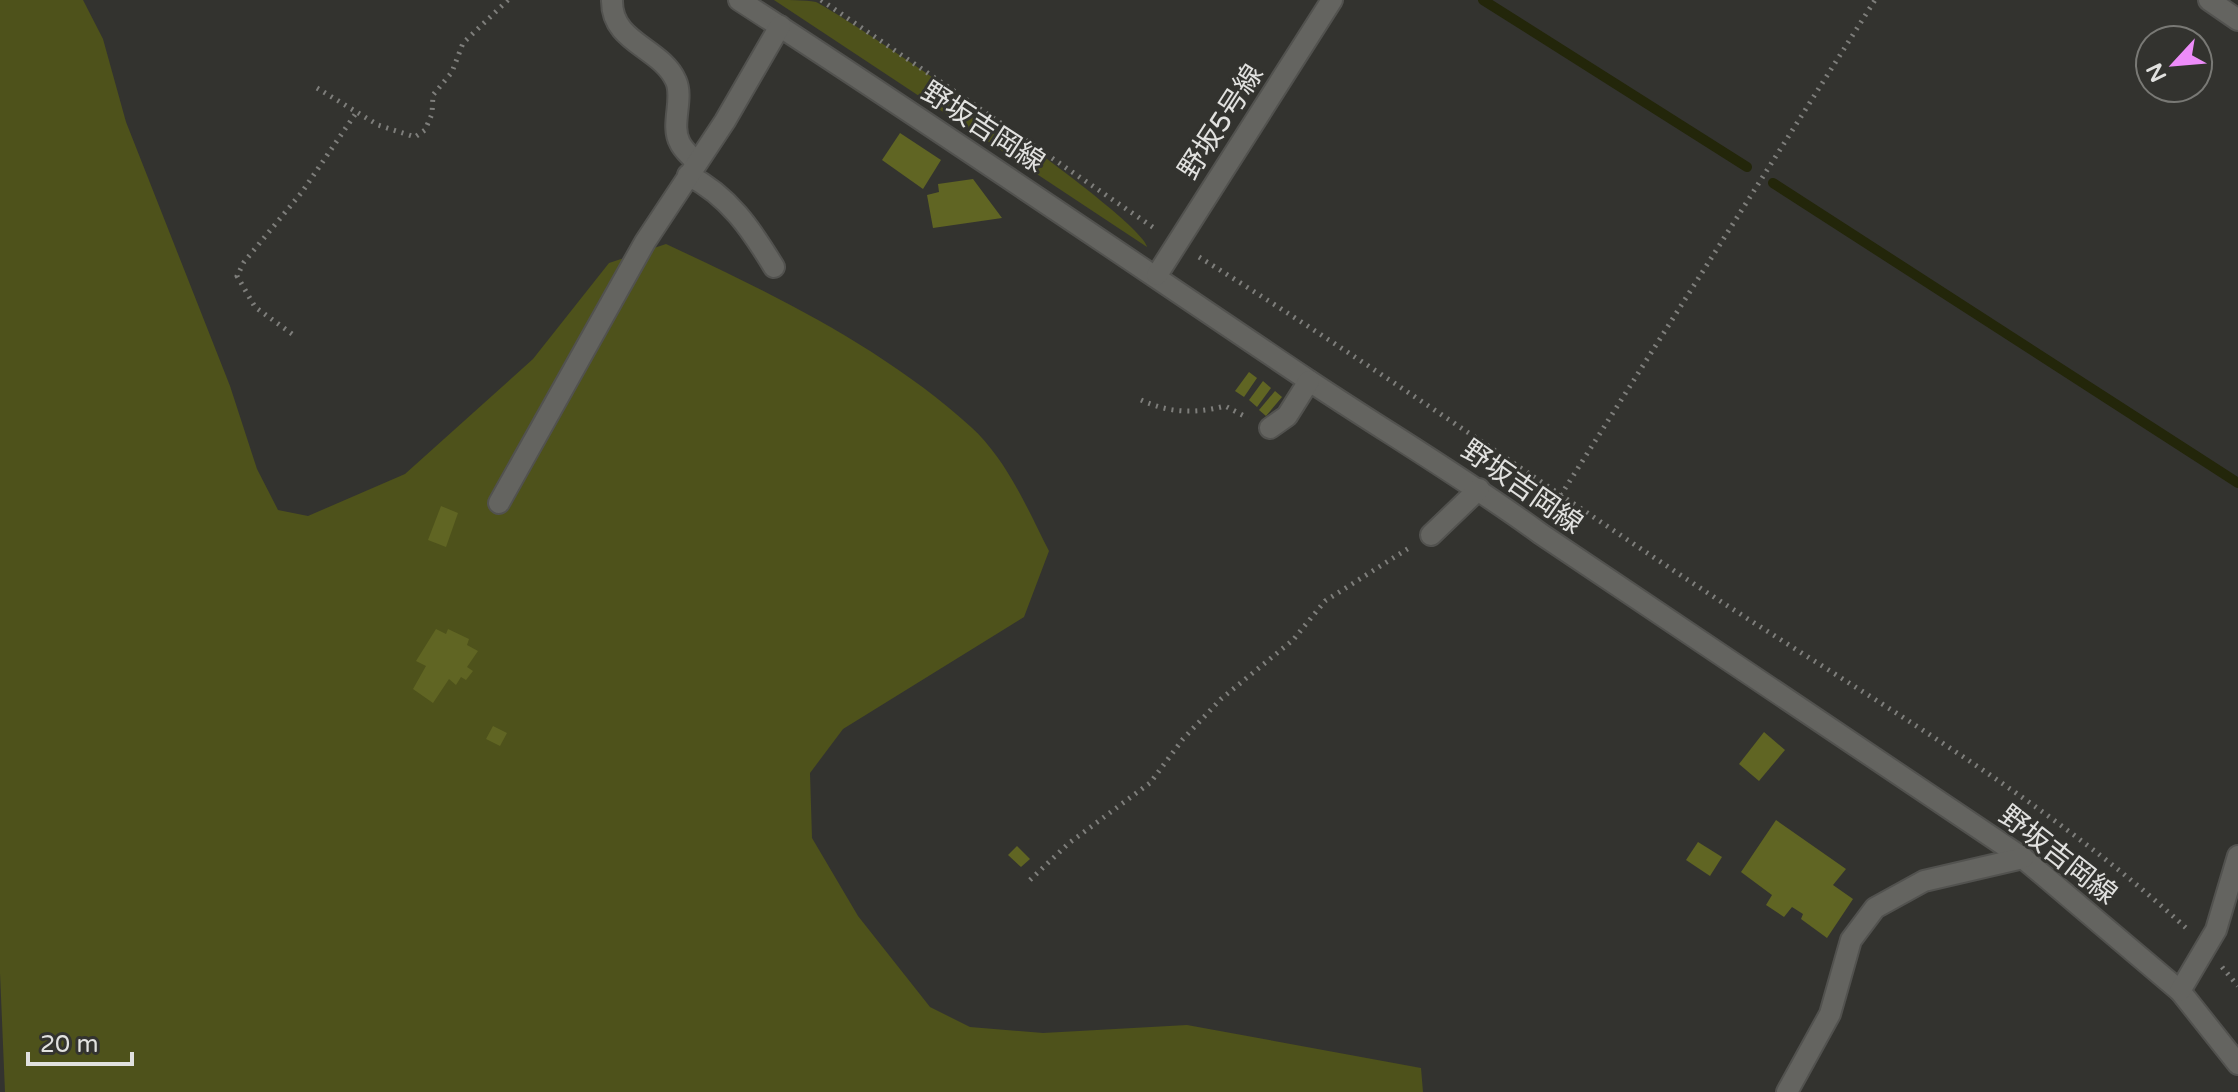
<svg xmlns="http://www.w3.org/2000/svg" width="2238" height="1092" viewBox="0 0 2238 1092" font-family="'Varela Round','Noto Sans JP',sans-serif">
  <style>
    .green { fill: #4e521b }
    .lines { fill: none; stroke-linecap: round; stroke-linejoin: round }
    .stream { stroke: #23260a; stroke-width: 10 }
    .building { fill: #606523 }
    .minor-casing { stroke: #52524f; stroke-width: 24 }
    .path { stroke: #7e7e7b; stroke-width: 5; stroke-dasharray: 2 6; stroke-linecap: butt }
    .minor { stroke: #646460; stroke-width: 20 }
    .labels { text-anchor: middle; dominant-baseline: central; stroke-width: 6; stroke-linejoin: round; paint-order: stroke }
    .street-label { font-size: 28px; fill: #e1e1df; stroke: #33332f }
  </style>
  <rect width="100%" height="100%" fill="#33332f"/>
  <g class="green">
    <path d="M 0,0 L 83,0 L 103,39 L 126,122 L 230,386 L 257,469 L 278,510 L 308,516 L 405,474 L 533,359 L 609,263 L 666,244 C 771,293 884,348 971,427 C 1007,460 1027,508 1049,551 L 1024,617 L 843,729 L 810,773 L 812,838 L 858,916 L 930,1007 L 970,1027 L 1043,1033 L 1187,1025 L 1421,1068 L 1423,1092 L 5,1092 L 0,973 Z"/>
    <path d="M 774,0 C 786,0 805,0 816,2 C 860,25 1139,215 1147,247 Z"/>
  </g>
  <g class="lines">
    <g class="stream">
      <polyline points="1483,0 1747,167"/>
      <polyline points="1773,183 2238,483"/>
    </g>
  </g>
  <g class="building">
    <polygon points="900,133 941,160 923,189 882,160"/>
    <polygon points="973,179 1002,218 933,228 927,195 939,192 938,184"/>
    <polygon points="1249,372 1257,378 1244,397 1235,391"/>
    <polygon points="1263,381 1271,388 1257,407 1249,400"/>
    <polygon points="1275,391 1282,397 1266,416 1259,410"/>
    <polygon points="441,506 458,513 446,547 428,540"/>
    <polygon points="436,629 446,634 448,629 469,639 467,645 478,651 467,667 473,671 466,680 461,677 456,685 449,679 433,703 413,689 426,666 416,661"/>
    <polygon points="493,726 507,733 500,746 486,739"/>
    <polygon points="1764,732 1785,750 1759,781 1739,764"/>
    <polygon points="1776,820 1846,869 1833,885 1853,899 1827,938 1801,919 1803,914 1792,907 1784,917 1766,905 1772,895 1741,872"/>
    <polygon points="1698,842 1722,857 1710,876 1686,860"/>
    <polygon points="1017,846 1030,859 1021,867 1008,855"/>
  </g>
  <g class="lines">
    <defs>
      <g id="minor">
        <path d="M 612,0 C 611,43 661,47 676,81 C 684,99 670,125 680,143 C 683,150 691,156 696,162"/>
        <path d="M 739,0 C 931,124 1119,253 1308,380 C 1386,432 1466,479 1541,534 L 2023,858 L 2180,991 L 2238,1064"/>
        <polyline points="2209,0 2238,20"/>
        <path d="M 688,175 C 729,196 751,229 774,267"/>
        <polyline points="1157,275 1332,0"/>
        <polyline points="1270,428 1287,416 1309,381"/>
        <polyline points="499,503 645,242 725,121 780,26"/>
        <polyline points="1431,535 1479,489"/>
        <polyline points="2180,991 2216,930 2238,856"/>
        <polyline points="1787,1092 1830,1014 1851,940 1875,908 1924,881 2023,858"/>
      </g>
    </defs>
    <use href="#minor" class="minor-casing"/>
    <g class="path">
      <polyline points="821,0 1157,230"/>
      <polyline points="317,88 378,125 415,137 425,130 432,114 433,95 452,72 463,43 508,0"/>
      <path d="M 1199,257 C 1375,366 1544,486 1717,599 C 1876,702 2046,799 2186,928"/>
      <polyline points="292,334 255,307 237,276 244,262 302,192 356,113"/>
      <path d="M 1141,400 C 1169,413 1195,414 1225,406 L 1248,418"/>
      <polyline points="1552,509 1875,0"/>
      <polyline points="1030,880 1069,843 1150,783 1183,739 1221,699 1293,640 1325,601 1409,548"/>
      <polyline points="2222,967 2238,986"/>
    </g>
    <use href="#minor" class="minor"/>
  </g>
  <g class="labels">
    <g class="street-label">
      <text transform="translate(1221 122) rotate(-57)">野坂5号線</text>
      <text transform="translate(983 127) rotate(33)">野坂吉岡線</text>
      <text transform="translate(1522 487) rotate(35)">野坂吉岡線</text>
      <text transform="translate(2058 855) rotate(38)">野坂吉岡線</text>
    </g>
  </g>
  <g transform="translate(2174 64) rotate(244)"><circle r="38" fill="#33332f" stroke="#797975" stroke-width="2"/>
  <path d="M0-6L14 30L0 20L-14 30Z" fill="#ed8cf9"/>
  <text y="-12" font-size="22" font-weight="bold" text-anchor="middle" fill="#e1e1df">N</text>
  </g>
  <path d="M28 1052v12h104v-12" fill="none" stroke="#e1e1df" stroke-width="4"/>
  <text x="40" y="1052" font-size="24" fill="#e1e1df" stroke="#33332f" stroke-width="6" paint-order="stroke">20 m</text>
</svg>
